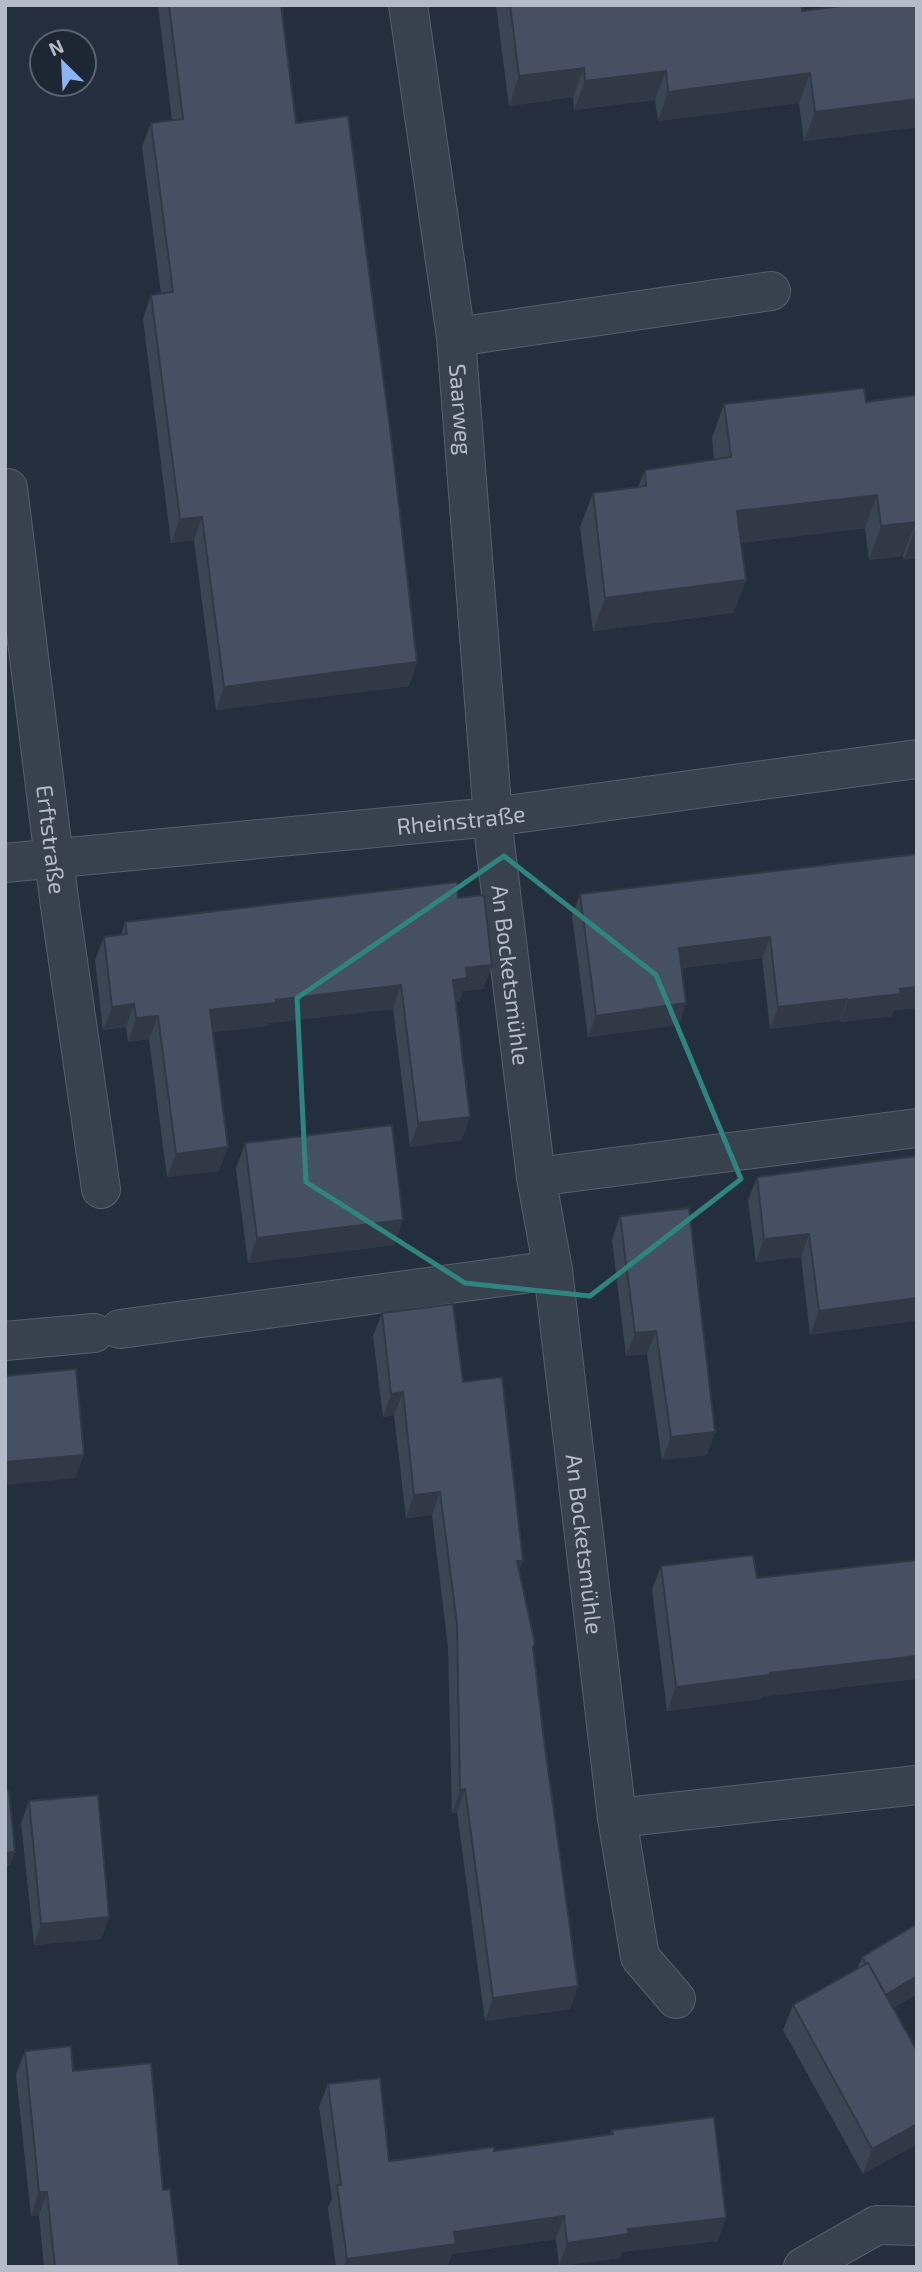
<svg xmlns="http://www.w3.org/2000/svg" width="922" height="2272" viewBox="0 0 922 2272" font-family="'Exo 2',sans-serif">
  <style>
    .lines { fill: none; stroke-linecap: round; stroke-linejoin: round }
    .minor-casing { stroke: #565f6c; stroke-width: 40 }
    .minor { stroke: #38414e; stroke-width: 38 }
    .wall { fill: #3b4654 }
    .shaded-wall { fill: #303945 }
    .building { fill: #455162; stroke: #303945; stroke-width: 2 }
    .marked { fill: none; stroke: #308480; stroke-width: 5; stroke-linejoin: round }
    .labels { text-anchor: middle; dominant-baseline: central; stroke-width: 5; stroke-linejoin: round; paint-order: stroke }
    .street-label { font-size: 23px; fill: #b4bcc9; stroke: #1d2633 }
  </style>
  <rect width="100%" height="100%" fill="#242f3e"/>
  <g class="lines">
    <defs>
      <g id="minor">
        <path id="s1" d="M 408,5 L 456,337 L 495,844 L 536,1177 L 553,1270 L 617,1818 L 640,1957 L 676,1999"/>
        <polyline points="456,337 771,291"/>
        <path id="s2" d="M 8,488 L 59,899 L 101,1189"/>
        <path id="s3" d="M 5,863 L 492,817 L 917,759"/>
        <polyline points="536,1177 917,1128"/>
        <polyline points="120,1329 553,1270"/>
        <polyline points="5,1341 94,1333"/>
        <polyline points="617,1818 917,1785"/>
        <polyline points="803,2267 877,2225 917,2226"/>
      </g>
    </defs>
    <use href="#minor" class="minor-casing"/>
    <use href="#minor" class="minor"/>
  </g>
  <g class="wall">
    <polygon points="158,5 281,5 296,123 417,662 409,686 216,710 194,540 171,543 143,319 151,295 161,294 142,147 151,123 172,120"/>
    <polygon points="496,5 802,5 802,11 917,5 917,127 804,141 799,103 658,121 655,100 574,110 573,97 509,106"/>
    <polygon points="917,395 917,558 904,560 903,556 869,560 865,528 741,543 746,580 733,613 593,631 580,527 593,493 638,487 645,470 714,460 712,438 724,404 866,402"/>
    <polygon points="917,854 917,1008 894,1010 892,1016 840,1022 840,1020 770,1029 762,958 682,968 686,1003 679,1025 588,1037 572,916 580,894"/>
    <polygon points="458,898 492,965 483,989 463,991 459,1002 456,1002 462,1140 410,1147 393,1009 269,1023 267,1026 212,1032 219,1171 167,1177 149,1039 128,1042 126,1027 103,1030 95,960 104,937 121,935 125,922"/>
    <polygon points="245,1143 403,1220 394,1245 248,1263 236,1169"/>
    <polygon points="917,1156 810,1335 801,1257 756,1262 748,1200 757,1177"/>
    <polygon points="620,1216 707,1455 662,1460 647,1354 626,1356 612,1240"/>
    <polygon points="382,1313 463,1382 519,1570 534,1649 544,1740 578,1986 570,2009 485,2021 457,1812 452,1813 448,1647 432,1515 406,1518 394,1415 383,1417 373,1336"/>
    <polygon points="661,1566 762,1697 761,1699 667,1711 652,1590"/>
    <polygon points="29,1801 109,1917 101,1939 34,1945 21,1823"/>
    <polygon points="917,1924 917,1994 893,2008 917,2051 917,2144 863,2174 783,2030 793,2005 857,1969 862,1957"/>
    <polygon points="25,2051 73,2071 163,2190 179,2267 44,2267 39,2215 31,2216 16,2074"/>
    <polygon points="328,2084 389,2161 494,2151 610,2135 612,2130 718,2241 622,2252 620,2258 559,2266 556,2239 452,2254 447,2267 336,2267 328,2208 332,2199 319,2107"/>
  </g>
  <g class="shaded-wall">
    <polygon points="584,68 573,97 509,106 519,76"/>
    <polygon points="666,71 655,100 574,110 585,81"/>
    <polygon points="810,73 799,103 658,121 668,92"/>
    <polygon points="917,99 917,127 804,141 815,112"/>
    <polygon points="877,495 865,528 725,545 737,511"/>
    <polygon points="202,517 194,540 171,543 180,519"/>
    <polygon points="916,522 903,556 869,560 881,526"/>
    <polygon points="916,526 917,558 904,560"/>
    <polygon points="746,580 733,613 593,631 605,598"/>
    <polygon points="417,662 409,686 216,710 224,687"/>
    <polygon points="770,937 762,958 671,969 679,948"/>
    <polygon points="492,965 483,989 463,991 459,1002 444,1003 453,980 466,968"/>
    <polygon points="401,985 393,1009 269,1023 267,1026 201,1034 210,1010 276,1000"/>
    <polygon points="917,987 917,1008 894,1010 892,1016 840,1022 848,1000 900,989"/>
    <polygon points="847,999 840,1020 770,1029 778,1007"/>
    <polygon points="686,1003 679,1025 588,1037 596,1016"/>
    <polygon points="134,1004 126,1027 103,1030 112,1007"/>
    <polygon points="158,1016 149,1039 128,1042 136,1018"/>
    <polygon points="470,1117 462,1140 410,1147 418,1123"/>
    <polygon points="228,1147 219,1171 167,1177 176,1154"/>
    <polygon points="403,1220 394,1245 248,1263 257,1238"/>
    <polygon points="809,1234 801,1257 756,1262 764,1239"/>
    <polygon points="917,1298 917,1321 810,1335 819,1311"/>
    <polygon points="656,1331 647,1354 626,1356 635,1333"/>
    <polygon points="403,1392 394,1415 383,1417 391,1394"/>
    <polygon points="715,1432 707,1455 662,1460 671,1437"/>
    <polygon points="84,1455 75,1478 5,1485 5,1462"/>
    <polygon points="440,1492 432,1515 406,1518 414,1495"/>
    <polygon points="517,1561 523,1561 514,1584"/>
    <polygon points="917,1656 917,1679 762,1697 761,1699 667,1711 676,1687 770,1673"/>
    <polygon points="465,1789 457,1812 452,1813 460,1790"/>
    <polygon points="15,1852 10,1866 5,1866 5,1853"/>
    <polygon points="109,1917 101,1939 34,1945 41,1924"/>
    <polygon points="917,1976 917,1994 876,2017 884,1995"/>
    <polygon points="578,1986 570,2009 485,2021 493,1998"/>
    <polygon points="917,2124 917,2144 863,2174 872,2149"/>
    <polygon points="39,2192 47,2192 39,2215 31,2216"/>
    <polygon points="564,2216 556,2239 452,2254 447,2267 344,2267 347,2259 454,2232"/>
    <polygon points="726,2218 718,2241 622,2252 620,2258 559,2266 567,2243 628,2229"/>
  </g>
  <g class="building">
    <polygon points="169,5 281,5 296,123 348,116 391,436 417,662 224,687 202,517 180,519 151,295 173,292 151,123 183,119"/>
    <polygon points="510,5 802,5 802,11 849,5 917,5 917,99 815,112 810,73 668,92 666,71 585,81 584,68 519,76"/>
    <polygon points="864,388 866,402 917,395 917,526 916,522 881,526 877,495 737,511 746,580 605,598 593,493 646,486 645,470 731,457 724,404"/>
    <polygon points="917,854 917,987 900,989 900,994 848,1000 847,999 778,1007 770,937 679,948 686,1003 596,1016 580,894"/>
    <polygon points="457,882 458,898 484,895 492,965 466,968 467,978 453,980 470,1117 418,1123 401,985 276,1000 276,1003 210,1010 228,1147 176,1154 158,1016 136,1018 134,1004 112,1007 104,937 127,934 125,922"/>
    <polygon points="392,1125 403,1220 257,1238 245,1143"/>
    <polygon points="917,1156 917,1298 819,1311 809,1234 764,1239 757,1177"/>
    <polygon points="689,1208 715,1432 671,1437 656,1331 635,1333 620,1216"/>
    <polygon points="453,1304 463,1382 502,1377 523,1561 517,1561 535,1644 533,1647 544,1740 578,1986 493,1998 465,1789 460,1790 457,1624 440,1492 414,1495 403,1392 391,1394 382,1313"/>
    <polygon points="76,1369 84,1455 5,1462 5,1376"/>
    <polygon points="753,1555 757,1578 917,1560 917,1656 770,1673 770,1675 676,1687 661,1566"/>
    <polygon points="5,1791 9,1791 15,1852 5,1853"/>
    <polygon points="98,1795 109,1917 41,1924 29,1801"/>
    <polygon points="917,1924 917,1976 885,1995 868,1963 866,1964 862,1957"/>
    <polygon points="868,1963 917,2051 917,2124 872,2149 793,2005"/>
    <polygon points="71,2046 73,2071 151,2063 163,2190 170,2189 179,2267 55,2267 47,2192 39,2192 25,2051"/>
    <polygon points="380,2078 389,2161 494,2147 494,2151 613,2134 612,2130 714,2117 726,2218 628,2229 629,2234 567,2243 564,2216 454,2232 456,2244 347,2259 337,2185 341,2185 328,2084"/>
  </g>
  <path class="marked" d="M 504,856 L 656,975 L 741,1179 L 590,1296 L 465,1283 L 306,1182 L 297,998 Z"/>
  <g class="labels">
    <g class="street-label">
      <text stroke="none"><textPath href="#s1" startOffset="408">Saarweg</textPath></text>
      <text stroke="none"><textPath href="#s3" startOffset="458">Rheinstraße</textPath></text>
      <text stroke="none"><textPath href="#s2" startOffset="354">Erftstraße</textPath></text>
      <text stroke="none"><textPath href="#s1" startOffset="976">An Bocketsmühle</textPath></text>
      <text stroke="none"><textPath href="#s1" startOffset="1550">An Bocketsmühle</textPath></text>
    </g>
  </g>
  <rect width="922" height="2272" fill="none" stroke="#b4bcc9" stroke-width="14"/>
  <g transform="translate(63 63) rotate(336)"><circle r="33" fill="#1d2633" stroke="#59626f" stroke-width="2"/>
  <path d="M0-5L12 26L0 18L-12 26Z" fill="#8ab4f8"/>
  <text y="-10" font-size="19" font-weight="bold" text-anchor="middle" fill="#b4bcc9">N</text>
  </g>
</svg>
